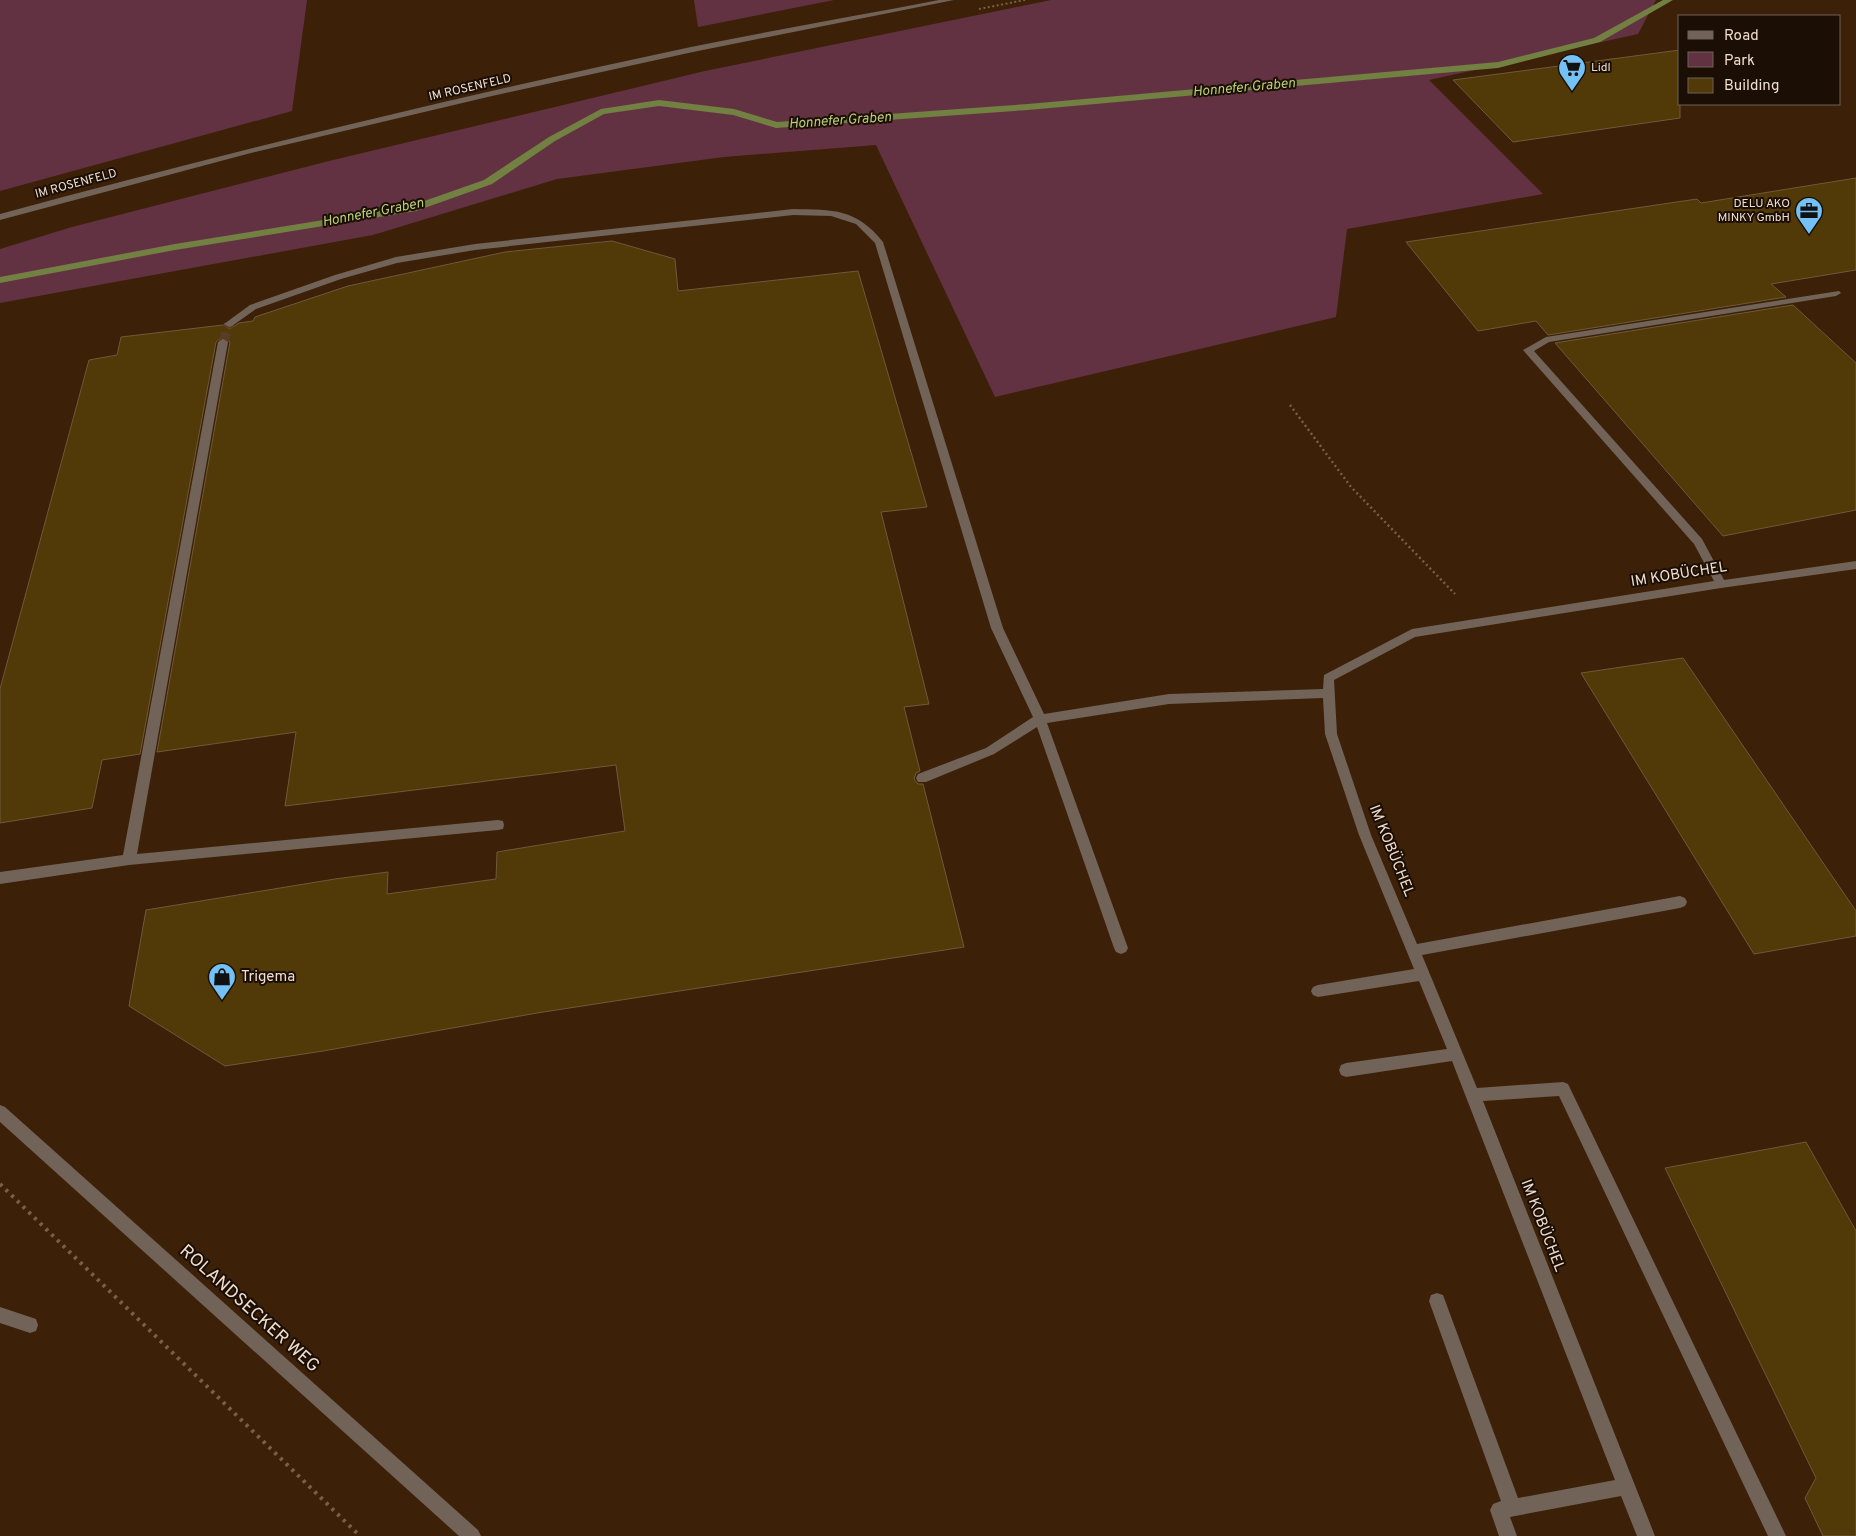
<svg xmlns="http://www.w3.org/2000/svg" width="1856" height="1536" viewBox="0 0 1856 1536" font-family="Overpass,sans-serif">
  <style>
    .green { fill: #633242 }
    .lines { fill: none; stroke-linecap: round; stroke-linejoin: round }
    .stream { fill: #728042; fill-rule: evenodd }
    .building { fill: #513908; stroke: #6e5a39 }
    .minor-tunnel { stroke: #573d26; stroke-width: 10; stroke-dasharray: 10 5; stroke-linecap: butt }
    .path-far2 { stroke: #775f49; stroke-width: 2; stroke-dasharray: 2 2.5; stroke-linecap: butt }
    .path-far1 { stroke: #775f49; stroke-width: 2.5; stroke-dasharray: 2 3; stroke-linecap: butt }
    .path { stroke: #775f49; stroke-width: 4; stroke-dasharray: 3 5; stroke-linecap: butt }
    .minor { fill: #716358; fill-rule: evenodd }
    .labels { text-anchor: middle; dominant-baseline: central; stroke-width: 4; stroke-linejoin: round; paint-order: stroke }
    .far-poi-label { font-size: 12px; fill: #efddcf; stroke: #1a0e05; text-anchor: start }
    .far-street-label { font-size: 12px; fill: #efddcf; stroke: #1a0e05 }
    .far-water-label { font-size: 14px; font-style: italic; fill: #bacf75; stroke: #1a0e05 }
    .street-label { font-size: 15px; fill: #efddcf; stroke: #1a0e05 }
    .poi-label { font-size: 15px; fill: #efddcf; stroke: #1a0e05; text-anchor: start }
    .near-street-label { font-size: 18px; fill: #efddcf; stroke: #1a0e05 }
  </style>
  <rect width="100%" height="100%" fill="#3c2108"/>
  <g class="green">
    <polygon points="0,0 307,0 292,111 0,191"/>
    <polygon points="694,0 834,0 698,27"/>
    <polygon points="1051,0 1656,0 1638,34 1429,80 1543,194 1347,229 1336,317 995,397 876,145 724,157 557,179 373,235 0,303 0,249 72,227 329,161 705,71"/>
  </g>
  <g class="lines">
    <polygon class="stream" points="1663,0 1673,0 1600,42 1498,68 1028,110 776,128 733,115 659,106 604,114 555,141 492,184 416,211 175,250 0,283 0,277 175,244 410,206 484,180 549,137 601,109 659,100 734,109 777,122 1028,104 1498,62 1594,38"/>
  </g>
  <g class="building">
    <polygon points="1680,50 1680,118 1513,142 1453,80"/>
    <polygon points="1856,178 1856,270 1771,284 1786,297 1548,335 1536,321 1478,331 1406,242 1697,199 1701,203"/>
    <polygon points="612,241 675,259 678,291 858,271 927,507 881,512 929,704 904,707 920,771 916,773 914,779 918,784 923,784 964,947 537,1013 323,1051 225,1066 129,1006 146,910 335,879 388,872 387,894 496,879 497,852 625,831 616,765 285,806 296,732 157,752 230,342 222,337 216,342 140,754 102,760 92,808 0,823 0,689 89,360 117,355 121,337 223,325 230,329 239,323 253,321 255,317 348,286 505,252"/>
    <polygon points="1793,305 1856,363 1856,510 1723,536 1555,343"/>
    <polygon points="1683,658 1856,911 1856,936 1754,954 1581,673"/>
    <polygon points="1806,1142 1856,1231 1856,1536 1823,1536 1805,1498 1816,1478 1665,1168"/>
  </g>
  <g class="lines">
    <polyline class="minor-tunnel" points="223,342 229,324"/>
    <polyline class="path-far2" points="979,9 1025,0"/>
    <polyline class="path-far1" points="1290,405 1351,487 1455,594"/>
    <polyline class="path" points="0,1184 360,1536"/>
    <g class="minor">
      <path d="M 939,0 L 954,0 L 693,52 L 492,96 L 247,154 L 0,220 L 0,214 C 229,152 459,96 691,47 C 774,30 856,16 939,0 Z"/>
      <path d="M 793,209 C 833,210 856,208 883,242 L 1003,628 L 1044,714 L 1169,694 L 1323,689 L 1324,675 L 1412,629 L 1714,581 L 1694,544 L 1523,350 L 1546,337 L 1839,291 L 1841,293 L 1836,296 L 1549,342 L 1534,351 L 1702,539 L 1724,580 L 1856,561 L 1856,569 L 1721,588 L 1415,637 L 1334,680 L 1337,734 L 1371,835 L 1417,944 L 1680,896 L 1685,898 L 1687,902 L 1685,906 L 1680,908 L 1422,955 L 1477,1088 L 1563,1082 L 1568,1084 L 1786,1536 L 1768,1536 L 1559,1096 L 1483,1101 L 1655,1536 L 1637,1536 L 1621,1496 L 1510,1517 L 1517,1536 L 1499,1536 L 1490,1510 L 1493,1504 L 1501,1501 L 1429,1301 L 1431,1295 L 1437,1293 L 1443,1295 L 1518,1498 L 1615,1480 L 1452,1061 L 1346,1077 L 1341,1075 L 1339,1070 L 1341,1065 L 1346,1063 L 1447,1049 L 1419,981 L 1318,997 L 1313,995 L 1311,991 L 1313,987 L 1318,985 L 1414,969 L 1359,835 L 1325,734 L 1323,698 L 1169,704 L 1047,723 L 1128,948 L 1126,952 L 1121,954 L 1116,952 L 1114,948 L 1037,727 L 994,754 L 926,782 L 918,782 L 916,778 L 918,774 L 986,748 L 1033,717 L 991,628 L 875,243 L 856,224 L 831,216 L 793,215 L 475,250 L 397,263 L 341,279 L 256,309 L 232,326 L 229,327 L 224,324 L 250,305 L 335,275 L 396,257 L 475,244 Z"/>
      <polygon points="223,339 228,342 137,854 498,820 503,821 504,825 503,829 498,830 129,865 0,884 0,872 123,855 218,342"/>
      <polygon points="0,1105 5,1107 478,1530 481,1536 459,1536 0,1122"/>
      <polygon points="0,1307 36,1319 38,1325 36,1331 30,1333 0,1323"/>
    </g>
  </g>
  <defs>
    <symbol id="supermarket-pin" viewBox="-11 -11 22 30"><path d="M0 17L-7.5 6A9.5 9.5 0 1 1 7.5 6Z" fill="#73c1f5" stroke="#1a0e05"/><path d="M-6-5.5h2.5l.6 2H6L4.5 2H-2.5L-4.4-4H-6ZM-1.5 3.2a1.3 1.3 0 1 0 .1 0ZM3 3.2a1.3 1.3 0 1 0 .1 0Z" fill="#111"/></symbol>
    <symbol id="office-pin" viewBox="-11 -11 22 30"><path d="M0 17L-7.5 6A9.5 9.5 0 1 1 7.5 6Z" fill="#73c1f5" stroke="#1a0e05"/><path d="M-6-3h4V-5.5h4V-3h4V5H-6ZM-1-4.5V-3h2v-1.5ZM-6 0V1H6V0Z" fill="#111"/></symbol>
    <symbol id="shop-pin" viewBox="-11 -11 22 30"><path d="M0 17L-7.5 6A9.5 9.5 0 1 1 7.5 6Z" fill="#73c1f5" stroke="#1a0e05"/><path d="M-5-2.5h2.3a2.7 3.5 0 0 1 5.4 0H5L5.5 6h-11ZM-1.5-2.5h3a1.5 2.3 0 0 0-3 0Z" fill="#111"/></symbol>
  </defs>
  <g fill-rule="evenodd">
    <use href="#supermarket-pin" x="1556" y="52" width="32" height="43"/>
    <use href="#office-pin" x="1793" y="195" width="32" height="43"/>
    <use href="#shop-pin" x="206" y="961" width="32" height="43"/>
  </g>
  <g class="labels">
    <g class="far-poi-label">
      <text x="1591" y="68">Lidl</text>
      <text x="1790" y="204" text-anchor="end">DELU AKO<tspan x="1790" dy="14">MINKY GmbH</tspan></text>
    </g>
    <g class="far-street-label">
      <text transform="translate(470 88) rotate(-13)">IM ROSENFELD</text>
      <text transform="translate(76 184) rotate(-15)">IM ROSENFELD</text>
    </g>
    <g class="far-water-label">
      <text transform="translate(1244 88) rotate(-5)">Honnefer Graben</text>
      <text transform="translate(840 121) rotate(-4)">Honnefer Graben</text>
      <text transform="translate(373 213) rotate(-11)">Honnefer Graben</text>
    </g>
    <g class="street-label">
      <text transform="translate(1679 575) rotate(-9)">IM KOBÜCHEL</text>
      <text transform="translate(1391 851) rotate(68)">IM KOBÜCHEL</text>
      <text transform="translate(1542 1226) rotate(69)">IM KOBÜCHEL</text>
    </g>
    <g class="poi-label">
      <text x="241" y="977">Trigema</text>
    </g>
    <g class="near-street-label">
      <text transform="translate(249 1309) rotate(42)">ROLANDSECKER WEG</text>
    </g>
  </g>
  <rect x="1678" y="15" width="162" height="90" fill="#1a0e05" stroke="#6f6156"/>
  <rect x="1688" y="31" width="25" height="8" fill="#716358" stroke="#6f6156"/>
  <text x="1724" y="40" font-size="15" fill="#efddcf">Road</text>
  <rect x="1688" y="52" width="25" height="15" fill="#633242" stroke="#6f6156"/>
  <text x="1724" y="65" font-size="15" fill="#efddcf">Park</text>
  <rect x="1688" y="78" width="25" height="15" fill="#513908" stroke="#6f6156"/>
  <text x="1724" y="90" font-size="15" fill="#efddcf">Building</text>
</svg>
